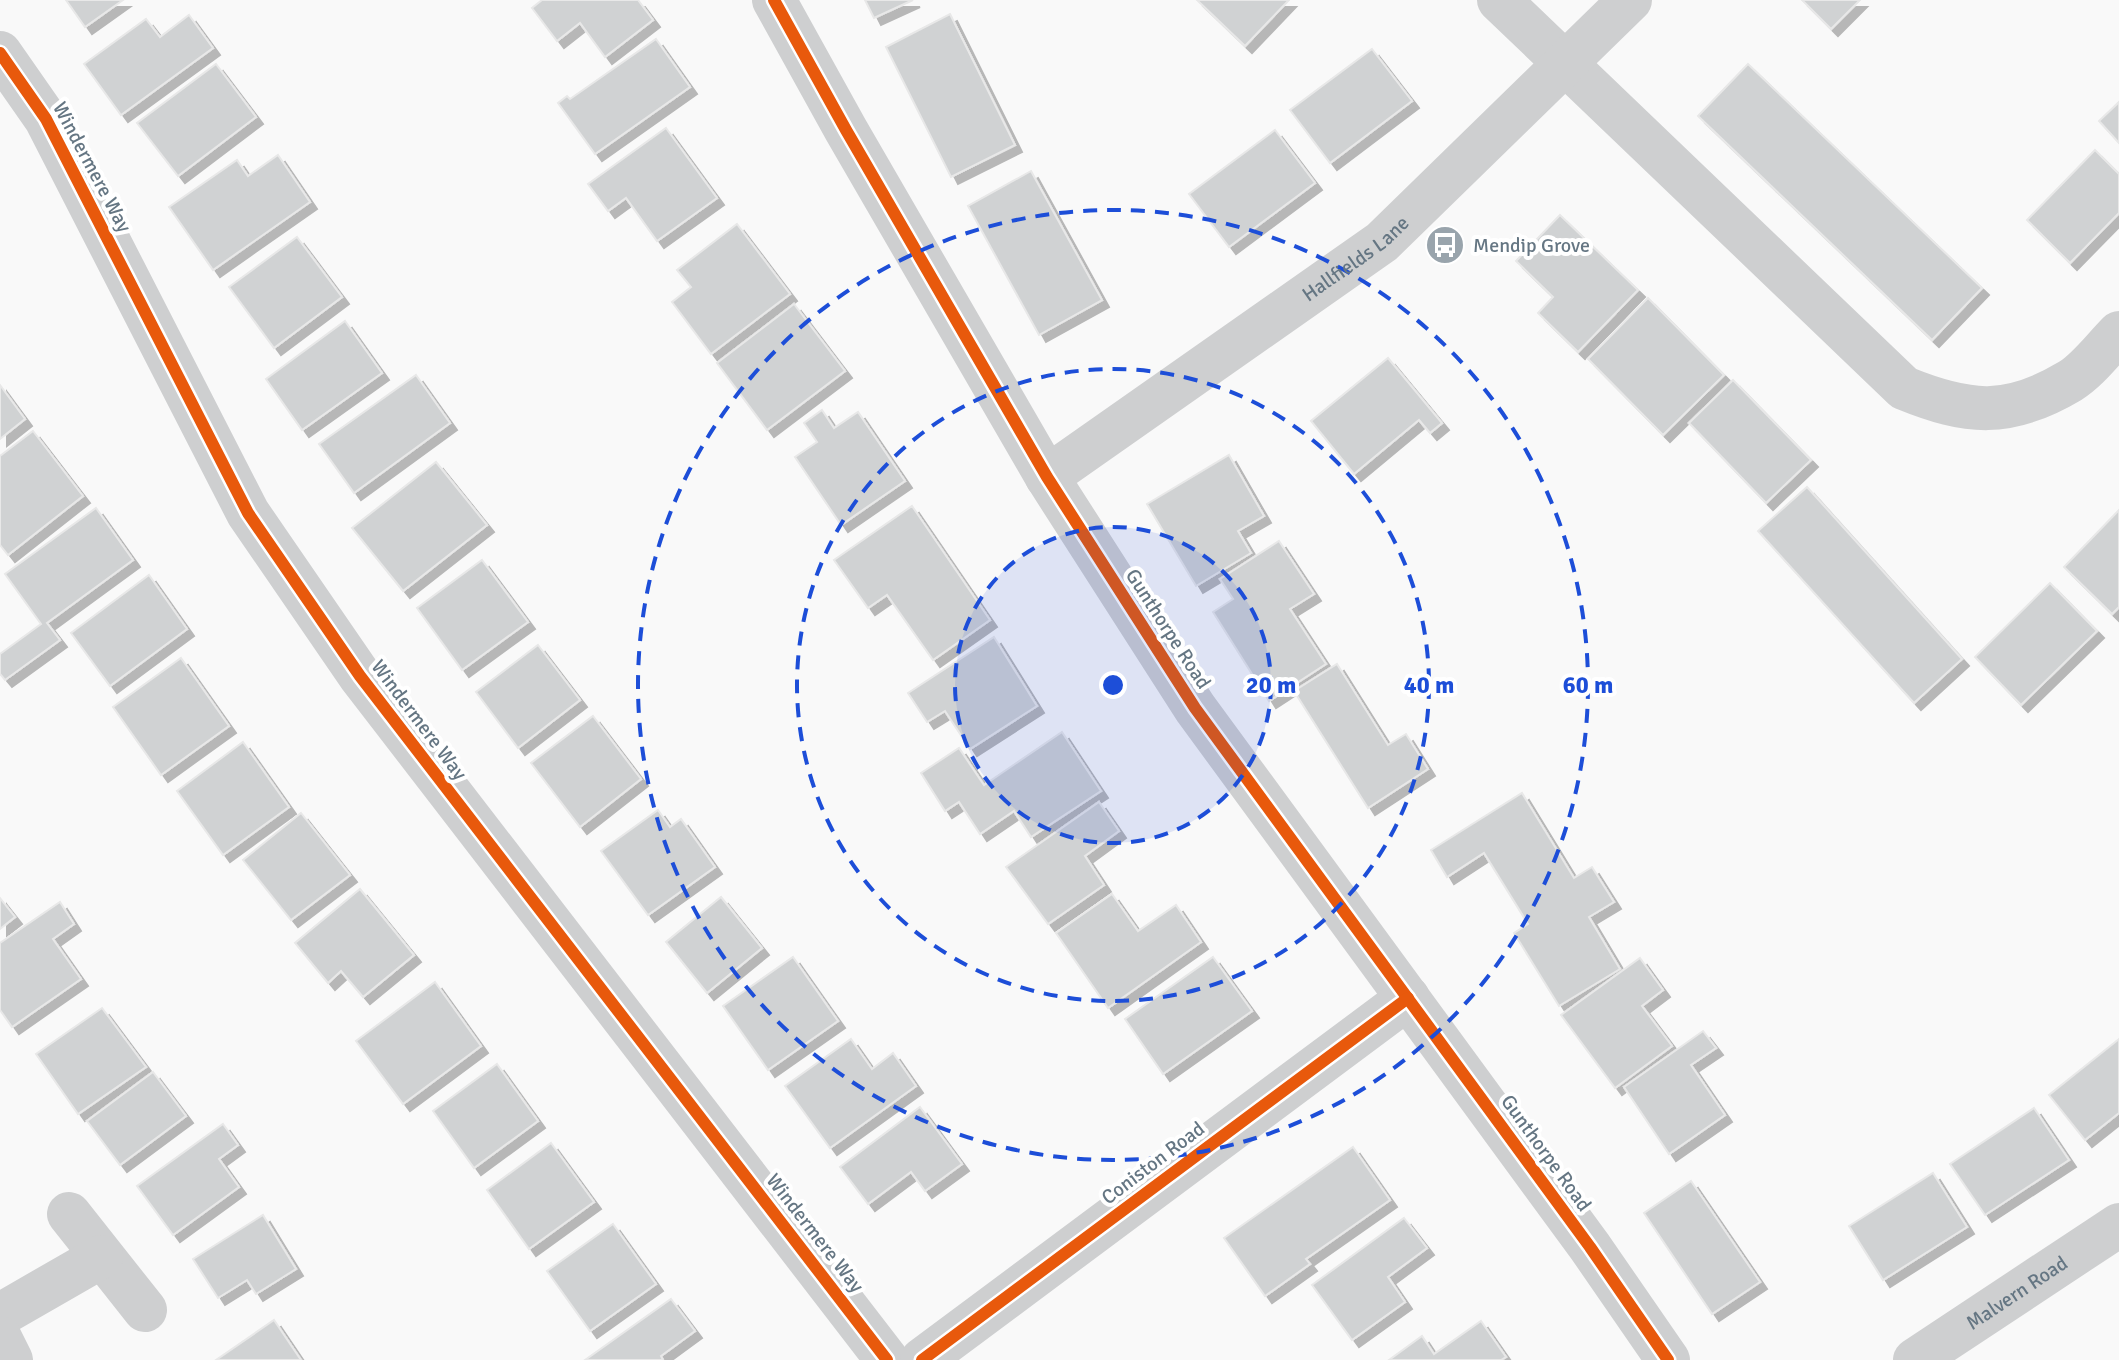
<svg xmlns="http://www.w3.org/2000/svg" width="2119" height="1360" viewBox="0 0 2119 1360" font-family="Signika,sans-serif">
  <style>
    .building { fill: #d0d2d3; stroke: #e8e8e8; stroke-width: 2; filter: url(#shadow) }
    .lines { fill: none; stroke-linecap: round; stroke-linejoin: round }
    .minor { stroke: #cecfd0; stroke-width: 44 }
    .cycleway-casing { stroke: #fff; stroke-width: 17 }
    .cycleway { stroke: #e8590c; stroke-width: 12 }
    .ring { fill: none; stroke: #1d4ed8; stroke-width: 4; stroke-dasharray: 14 10 }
    .labels { text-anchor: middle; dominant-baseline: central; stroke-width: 8; stroke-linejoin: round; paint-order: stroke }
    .street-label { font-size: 20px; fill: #657683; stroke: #fff }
    .poi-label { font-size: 20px; fill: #657683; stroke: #fff; text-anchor: start }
    .centre { fill: #1d4ed8; stroke: #fff; stroke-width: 4 }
    .ring-label { font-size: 24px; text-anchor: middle; font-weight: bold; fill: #1d4ed8; stroke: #fff; stroke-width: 8; stroke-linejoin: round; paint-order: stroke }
  </style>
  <defs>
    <filter id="shadow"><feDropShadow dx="7" dy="7" stdDeviation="0" flood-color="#0004"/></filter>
  </defs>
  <rect width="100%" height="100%" fill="#f9f9f9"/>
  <g class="building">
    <polygon points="66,0 123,0 85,27"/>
    <polygon points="542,0 638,0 653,20 605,57 580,23 557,41 532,8"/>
    <polygon points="865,0 913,0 874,18"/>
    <polygon points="1197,0 1289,0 1245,46"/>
    <polygon points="1802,0 1860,0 1831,29"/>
    <polygon points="950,14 1015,145 951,177 886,47"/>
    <polygon points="189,15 213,48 121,115 84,64 146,19 160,37"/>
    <polygon points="656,39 690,87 595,154 558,103 567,96 570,99"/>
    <polygon points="1372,49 1412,101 1330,163 1290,110"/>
    <polygon points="216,64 256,117 178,176 137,123"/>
    <polygon points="1748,64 1982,288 1932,340 1698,116"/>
    <polygon points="2119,102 2119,143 2099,121"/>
    <polygon points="666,128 717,198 657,241 626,198 608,211 588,184"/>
    <polygon points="1275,130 1315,183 1229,247 1189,194"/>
    <polygon points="2095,150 2119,174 2119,213 2070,263 2027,220"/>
    <polygon points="278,155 310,202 213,270 169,207 237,160 248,176"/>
    <polygon points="1031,171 1102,300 1039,335 968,206"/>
    <polygon points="1560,215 1638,290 1578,352 1538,313 1553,297 1516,261"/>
    <polygon points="737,224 790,294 711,354 672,302 691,287 677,270"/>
    <polygon points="297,237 342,297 274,348 229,287"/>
    <polygon points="1648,298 1724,375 1663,435 1588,359"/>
    <polygon points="794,304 845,371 767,430 717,363"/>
    <polygon points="345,321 382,373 302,430 266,379"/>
    <polygon points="1388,358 1442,423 1430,433 1419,420 1354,474 1311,421"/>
    <polygon points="416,375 450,423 354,493 319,444"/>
    <polygon points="1733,380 1811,460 1766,503 1689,423"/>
    <polygon points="0,385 25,419 0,439"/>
    <polygon points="822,410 834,428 858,412 905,481 841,525 795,457 817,442 804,423"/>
    <polygon points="33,431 83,496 8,555 0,545 0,456"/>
    <polygon points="1229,455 1264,516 1238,531 1251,553 1196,586 1147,504"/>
    <polygon points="436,462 487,525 403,591 352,528"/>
    <polygon points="1807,487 1962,659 1914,703 1758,531"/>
    <polygon points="912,506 990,620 933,660 887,595 868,608 834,560"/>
    <polygon points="96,508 133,560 47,623 60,640 5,680 0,674 0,654 41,624 5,574"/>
    <polygon points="2119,510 2119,607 2112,614 2064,567"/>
    <polygon points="1279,541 1314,594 1290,609 1326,664 1269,701 1213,612 1233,599 1220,579"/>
    <polygon points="482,560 528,622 462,670 417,608"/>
    <polygon points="149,575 187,629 110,686 71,633"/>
    <polygon points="2050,583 2097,631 2021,705 1975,657"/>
    <polygon points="994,637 1037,706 970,749 945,711 927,722 908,693"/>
    <polygon points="538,645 580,700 518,748 476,692"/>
    <polygon points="181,658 229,726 161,775 113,707"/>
    <polygon points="1337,664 1388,745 1406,734 1428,769 1368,808 1294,691"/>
    <polygon points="593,716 641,779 580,827 531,763"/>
    <polygon points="1062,732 1101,791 1031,837 1014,811 980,834 959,802 945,811 921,773 959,748 984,785"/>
    <polygon points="243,742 289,807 223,855 177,791"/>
    <polygon points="1522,793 1574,878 1592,867 1614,902 1589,917 1620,969 1559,1006 1514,933 1528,924 1484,853 1447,877 1431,850"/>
    <polygon points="1099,802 1119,831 1085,856 1104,885 1048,924 1006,867"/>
    <polygon points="658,810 670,827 681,819 715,867 648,915 601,851"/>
    <polygon points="301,813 350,875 291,920 243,860"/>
    <polygon points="360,889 414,955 363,997 341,971 328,983 295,943"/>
    <polygon points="1112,894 1138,931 1176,905 1201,942 1108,1008 1056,933"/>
    <polygon points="721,897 762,948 707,993 666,942"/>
    <polygon points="0,898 15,917 0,929"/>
    <polygon points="60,902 74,924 53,939 81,979 12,1027 0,1010 0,943"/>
    <polygon points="793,957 838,1021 768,1070 723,1006"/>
    <polygon points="1213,957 1252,1011 1163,1074 1125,1019"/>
    <polygon points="1640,958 1663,990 1642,1006 1672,1046 1615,1088 1561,1015"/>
    <polygon points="435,982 481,1046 403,1104 356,1041"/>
    <polygon points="102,1008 146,1067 78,1114 36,1054"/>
    <polygon points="1703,1031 1716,1048 1691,1065 1725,1115 1669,1154 1624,1087"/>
    <polygon points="851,1039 872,1069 893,1053 916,1086 830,1148 785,1086"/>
    <polygon points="2119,1039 2119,1113 2085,1140 2049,1095"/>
    <polygon points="497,1064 538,1121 474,1168 433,1111"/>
    <polygon points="153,1072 186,1116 120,1165 87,1121"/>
    <polygon points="920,1107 962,1164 925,1191 911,1172 868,1204 840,1167"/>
    <polygon points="2034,1108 2069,1160 1985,1215 1950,1164"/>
    <polygon points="223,1124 238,1145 219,1159 239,1187 173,1235 137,1186"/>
    <polygon points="551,1143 594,1202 529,1249 487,1190"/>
    <polygon points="1353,1147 1390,1200 1306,1259 1310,1264 1265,1296 1224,1238"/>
    <polygon points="1933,1173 1967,1227 1883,1280 1849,1226"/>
    <polygon points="1691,1181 1760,1282 1712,1314 1644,1213"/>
    <polygon points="263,1215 296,1269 256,1294 247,1280 218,1298 193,1259"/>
    <polygon points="1404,1218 1427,1248 1388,1277 1405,1302 1352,1340 1312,1285"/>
    <polygon points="613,1224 656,1284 590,1331 547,1271"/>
    <polygon points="671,1299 695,1331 661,1356 663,1360 585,1360"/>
    <polygon points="274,1320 301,1360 216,1360"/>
    <polygon points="1481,1321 1506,1357 1501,1360 1389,1360 1422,1336 1434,1354"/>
  </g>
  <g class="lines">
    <g class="minor">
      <polyline points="774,0 846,130 1047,477 1195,708 1590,1247 1668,1360"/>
      <path d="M 1499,0 L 1904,388 C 1968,414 2008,418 2070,381 C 2088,370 2104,348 2119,333"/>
      <polyline points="0,53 46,119 248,513 360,676 887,1360"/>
      <path id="s1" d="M 1047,477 L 1382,242 L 1630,0"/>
      <polyline points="69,1214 145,1310"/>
      <polyline points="0,1315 101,1257"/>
      <polyline points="0,1338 11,1360"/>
      <polyline points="922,1360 1408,998"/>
      <path id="s2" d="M 1915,1360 L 2119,1225"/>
    </g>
    <defs>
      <g id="cycleway">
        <polyline points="774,0 846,130 1047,477 1195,708 1590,1247 1668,1360"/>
        <polyline points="0,53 46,119 248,513 360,676 887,1360"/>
        <polyline points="922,1360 1408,998"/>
      </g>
    </defs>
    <use href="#cycleway" class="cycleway-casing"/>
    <use href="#cycleway" class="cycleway"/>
  </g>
  <circle cx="1113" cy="685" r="158" fill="#1d4ed8" fill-opacity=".12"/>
  <g class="ring">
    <circle cx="1113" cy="685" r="158"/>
    <circle cx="1113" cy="685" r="316"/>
    <circle cx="1113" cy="685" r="475"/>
  </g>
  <defs>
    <symbol id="bus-disc" viewBox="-11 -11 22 22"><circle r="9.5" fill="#99a4ac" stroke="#fff"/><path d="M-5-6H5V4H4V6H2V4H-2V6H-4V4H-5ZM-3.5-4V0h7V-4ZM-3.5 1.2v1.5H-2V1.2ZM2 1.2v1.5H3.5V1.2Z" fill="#fff"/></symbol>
  </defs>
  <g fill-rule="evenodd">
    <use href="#bus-disc" x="1423" y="223" width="44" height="44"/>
  </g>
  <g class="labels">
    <g class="street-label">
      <text transform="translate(92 167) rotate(62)">Windermere Way</text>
      <text stroke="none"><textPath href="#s1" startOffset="378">Hallfields Lane</textPath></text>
      <text transform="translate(1168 629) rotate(57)">Gunthorpe Road</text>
      <text transform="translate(419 720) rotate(53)">Windermere Way</text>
      <text transform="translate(1546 1153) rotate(54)">Gunthorpe Road</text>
      <text transform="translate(1153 1163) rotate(-37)">Coniston Road</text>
      <text transform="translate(815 1233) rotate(52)">Windermere Way</text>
      <text stroke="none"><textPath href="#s2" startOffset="122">Malvern Road</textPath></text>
    </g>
    <g class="poi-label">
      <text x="1473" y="245">Mendip Grove</text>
    </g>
  </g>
  <circle cx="1113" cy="685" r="12" class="centre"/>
  <g class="ring-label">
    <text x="1271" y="693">20 m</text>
    <text x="1429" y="693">40 m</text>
    <text x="1588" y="693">60 m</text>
  </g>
</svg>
